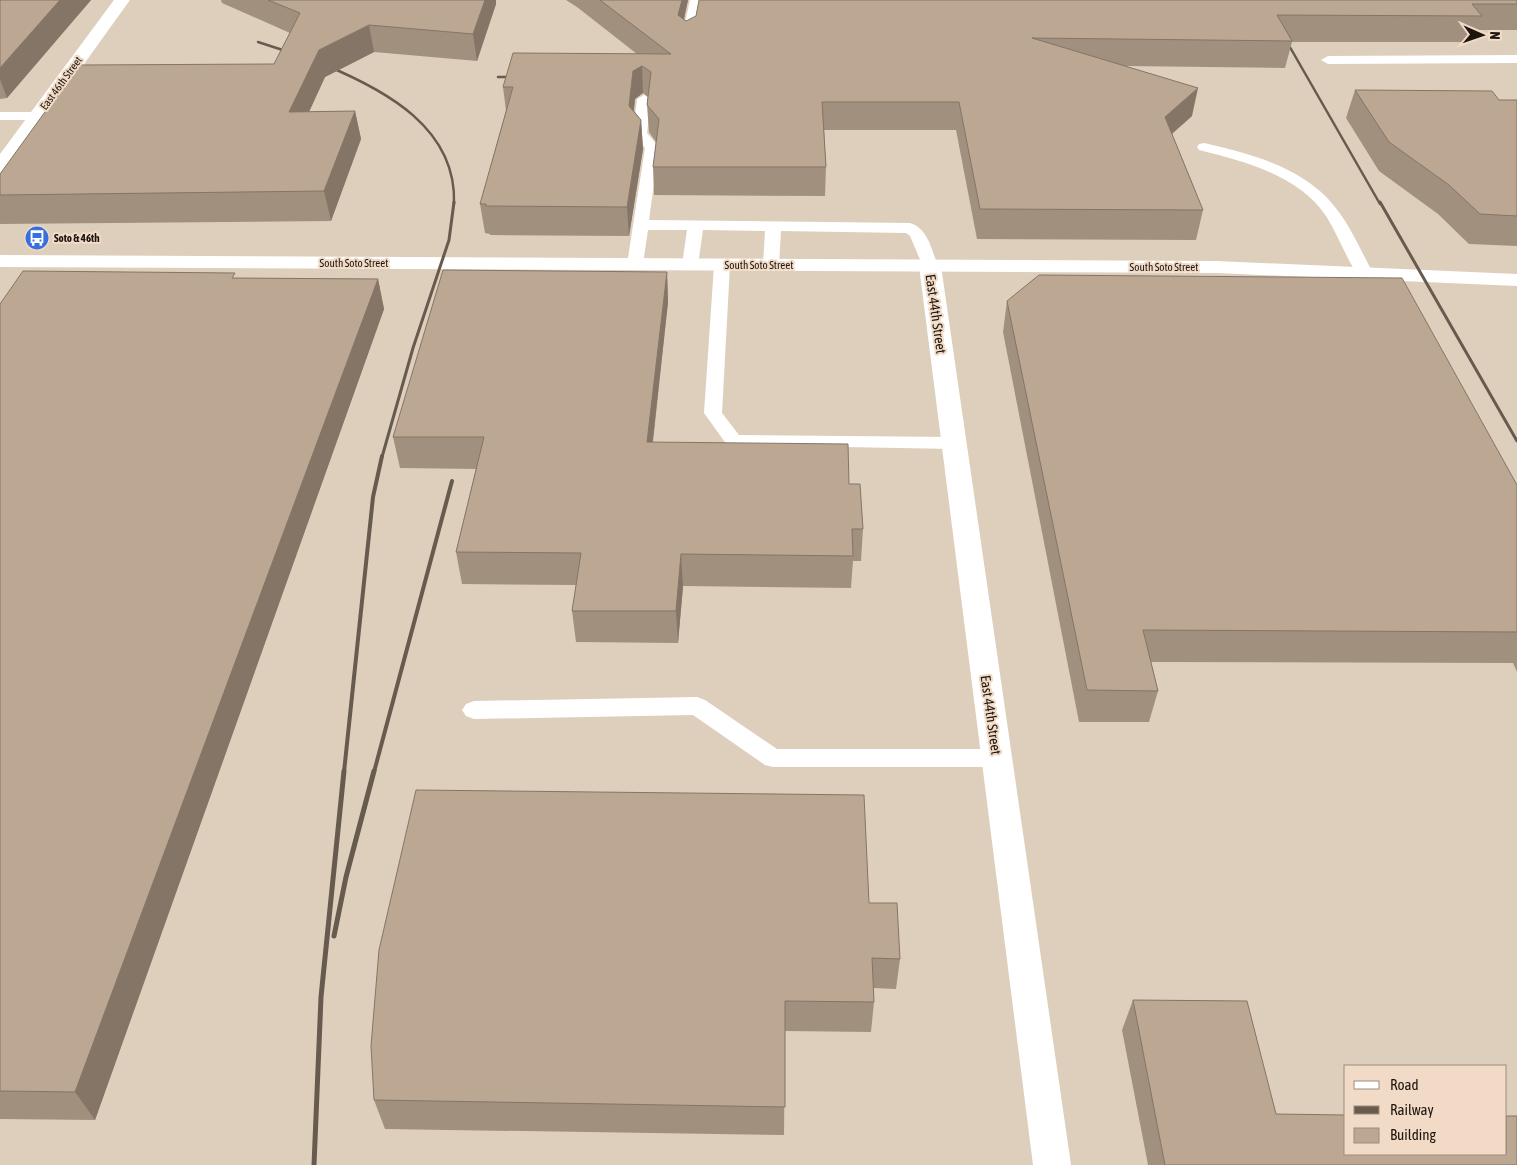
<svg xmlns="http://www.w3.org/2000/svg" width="1517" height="1165" viewBox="0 0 1517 1165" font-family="'Asap Condensed',sans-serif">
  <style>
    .industrial { fill: #decfbc; fill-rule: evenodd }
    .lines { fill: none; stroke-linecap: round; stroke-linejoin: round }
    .service { fill: #fff; fill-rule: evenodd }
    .minor { fill: #fff; fill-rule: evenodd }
    .secondary { fill: #fff; fill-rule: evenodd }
    .rail-far3 { stroke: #675a4e; stroke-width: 2.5 }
    .rail-far2 { stroke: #675a4e; stroke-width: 3 }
    .rail-far1 { stroke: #675a4e; stroke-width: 4 }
    .rail { stroke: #675a4e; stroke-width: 5 }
    .wall { fill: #a2907e }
    .shaded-wall { fill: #847567 }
    .building { fill: #bca793; stroke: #847567 }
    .labels { text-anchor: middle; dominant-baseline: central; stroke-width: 4; stroke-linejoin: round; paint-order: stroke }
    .far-street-label { font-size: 11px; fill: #1d150e; stroke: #f1dbc7 }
    .far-poi-label { font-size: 11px; font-weight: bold; fill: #1d150e; stroke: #f1dbc7; text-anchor: start }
    .street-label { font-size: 14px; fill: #1d150e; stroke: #f1dbc7 }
  </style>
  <rect width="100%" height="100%" fill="#f1dbc7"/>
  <path class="industrial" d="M 0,0 L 1517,0 L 1517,1165 L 0,1165 ZM 1346,1066 L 1506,1066 L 1506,1154 L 1346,1154 Z"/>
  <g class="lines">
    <g class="service">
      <polygon points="690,0 702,0 695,42 688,46 681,42"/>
      <polygon points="1517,55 1517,63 1328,64 1321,60 1328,56"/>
      <path d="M 644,95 L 651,99 L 647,133 L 659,147 L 649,220 L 910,223 C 928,228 932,251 938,266 L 936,269 L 924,269 L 910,236 L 906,233 L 781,231 L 779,265 L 777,268 L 765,268 L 763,265 L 765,231 L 703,230 L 698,265 L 696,268 L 684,268 L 682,265 L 687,230 L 648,230 L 643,264 L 641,267 L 629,267 L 627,264 L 645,148 L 633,134 L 637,99 Z"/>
      <polygon points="0,112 37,112 44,116 37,120 0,120"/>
      <path d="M 1204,143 C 1251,154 1304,167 1335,207 C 1351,227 1361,251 1373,273 L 1371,277 L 1359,277 C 1346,258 1338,235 1326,216 C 1299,175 1243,161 1199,150 L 1197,147 L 1199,144 Z"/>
      <polygon points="722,260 728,262 730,265 722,413 739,435 954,437 961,439 964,443 961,447 954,449 727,445 704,413 714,265 716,262"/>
      <polygon points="697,697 705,700 777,749 997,749 1005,751 1009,758 1005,765 997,767 773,767 765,765 693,715 474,719 466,716 462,710 466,704 474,701"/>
    </g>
    <g class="minor">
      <polygon points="114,0 130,0 7,171 0,173 0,154"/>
      <polygon points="930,260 938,261 941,266 1071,1165 1033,1165 919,266 922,261"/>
    </g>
    <polygon class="secondary" points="0,255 1216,261 1517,274 1517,286 1216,273 0,267"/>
    <g class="rail-far3">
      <polyline points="1283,35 1380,204"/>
      <polyline points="258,42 295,54"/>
      <path d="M 325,65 C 385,90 457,128 454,204"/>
      <polyline points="498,77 521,77"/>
    </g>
    <g class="rail-far2">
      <polyline points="1380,202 1517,441"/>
      <polyline points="382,457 413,348 449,240 454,202"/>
    </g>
    <g class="rail-far1">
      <polyline points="344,772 373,497 382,456"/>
      <polyline points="374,772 452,481"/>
    </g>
    <g class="rail">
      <polyline points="334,936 346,877 374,771"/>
      <polyline points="314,1165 321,997 344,771"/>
    </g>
  </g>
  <g class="wall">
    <polygon points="0,0 91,0 7,98 0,99"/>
    <polygon points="221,0 496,0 496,4 477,61 374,52 325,77 309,112 355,111 361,139 331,221 0,224 0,174 274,64 290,33 222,3"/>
    <polygon points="566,0 688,0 684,19 686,21 1517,0 1517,30 1477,30 1473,42 1292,42 1285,68 1125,66 1192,116 1172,134 1203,210 1196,240 977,239 956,130 824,130 826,167 825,196 654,195 653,167 656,142 649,132 647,105 648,97 643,93 635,99 634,111 641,120 643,149 629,236 490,235 490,234 485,233 480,204 506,111 503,87 637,54 577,7"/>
    <polygon points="1355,90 1499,100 1517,100 1517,246 1469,244 1438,214 1379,171 1346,118"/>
    <polygon points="667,272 668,302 653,442 849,484 863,529 861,561 853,561 851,588 683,586 678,643 576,642 572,611 576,585 462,584 456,552 476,469 400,468 393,437"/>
    <polygon points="236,278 378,279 384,309 95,1120 0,1119 0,304"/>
    <polygon points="1007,301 1517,485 1517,672 1513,663 1151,662 1158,691 1149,722 1079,722 1003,332"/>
    <polygon points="869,903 900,959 896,989 873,988 874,1002 871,1032 785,1031 784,1135 385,1129 374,1100"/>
    <polygon points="1133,1000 1276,1114 1517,1165 1148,1165 1122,1030"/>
  </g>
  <g class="shaded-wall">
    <polygon points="60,0 91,0 7,98 0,79 0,68"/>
    <polygon points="485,0 496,0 496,4 477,61 473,34"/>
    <polygon points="682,0 688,0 679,42 678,15"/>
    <polygon points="369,25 374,52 325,77 296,140 289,112 319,50"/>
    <polygon points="642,66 643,93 635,99 631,134 629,106 633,71"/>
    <polygon points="1198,88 1192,116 1159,145 1165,117"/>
    <polygon points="355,111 361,139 331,221 324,191"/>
    <polygon points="641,120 643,149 629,236 627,207"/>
    <polygon points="667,272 668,302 649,474 647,442"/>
    <polygon points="378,279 384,309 95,1120 75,1092"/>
    <polygon points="681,554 683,586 678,643 676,611"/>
  </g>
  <g class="building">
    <polygon points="0,0 60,0 0,68"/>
    <polygon points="268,0 485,0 473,34 369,25 319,50 289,112 355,111 324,191 0,195 0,174 79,65 274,64 300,13"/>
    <polygon points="600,0 682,0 678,15 686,21 696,16 699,0 1517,0 1517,4 1472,4 1482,16 1277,15 1292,41 1032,38 1198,88 1165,117 1203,210 980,209 959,102 822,102 826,167 653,167 659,119 647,105 651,72 642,66 633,71 629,106 641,120 627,207 486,206 486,204 480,204 513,87 503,87 513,53 671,54"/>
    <polygon points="1355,90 1492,91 1499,100 1517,100 1517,216 1480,214 1449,185 1389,142"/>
    <polygon points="443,270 667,272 647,442 848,444 849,484 860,484 863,529 852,529 853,556 681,554 676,611 572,611 581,553 456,552 484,437 393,437"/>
    <polygon points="23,271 235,273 232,278 378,279 75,1092 0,1091 0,304"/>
    <polygon points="1039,275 1402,278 1517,485 1517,632 1143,630 1158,691 1087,690 1007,301"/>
    <polygon points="416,790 864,795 869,903 897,903 900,959 872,958 874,1002 785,1001 785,1107 374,1100 371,1046 379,950"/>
    <polygon points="1133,1000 1247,1001 1276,1114 1346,1115 1346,1154 1506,1154 1506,1116 1517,1116 1517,1165 1165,1165"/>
  </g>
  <defs>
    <symbol id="bus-disc" viewBox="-11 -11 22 22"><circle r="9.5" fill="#386fde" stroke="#f1dbc7"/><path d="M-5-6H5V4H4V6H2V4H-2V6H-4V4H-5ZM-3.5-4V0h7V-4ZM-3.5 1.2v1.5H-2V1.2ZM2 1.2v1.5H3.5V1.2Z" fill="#fff"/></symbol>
  </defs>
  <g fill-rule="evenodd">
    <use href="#bus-disc" x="23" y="224" width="28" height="28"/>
  </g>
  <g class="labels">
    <g class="far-street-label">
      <text transform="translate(61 83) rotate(-54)">East 46th Street</text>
      <text x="354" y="263">South Soto Street</text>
      <text x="759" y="265">South Soto Street</text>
      <text x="1164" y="267">South Soto Street</text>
    </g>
    <g class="far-poi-label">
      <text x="54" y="238">Soto &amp; 46th</text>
    </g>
    <g class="street-label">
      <text transform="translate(936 314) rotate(82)">East 44th Street</text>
      <text transform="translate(991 715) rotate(82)">East 44th Street</text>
    </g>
  </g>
  <rect x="1344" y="1065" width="162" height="90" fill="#f1dbc7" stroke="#9c8c7d"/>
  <rect x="1354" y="1081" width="25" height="8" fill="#ffffff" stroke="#9c8c7d"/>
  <text x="1390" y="1090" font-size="15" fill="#1d150e">Road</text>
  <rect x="1354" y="1106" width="25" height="8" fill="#675a4e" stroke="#9c8c7d"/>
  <text x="1390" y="1115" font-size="15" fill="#1d150e">Railway</text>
  <rect x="1354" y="1128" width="25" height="15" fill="#bca793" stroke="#9c8c7d"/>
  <text x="1390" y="1140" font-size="15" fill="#1d150e">Building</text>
  <g transform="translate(1482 35) rotate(92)" stroke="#f1dbc7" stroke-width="4" paint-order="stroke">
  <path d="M0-4L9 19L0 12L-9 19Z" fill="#1d150e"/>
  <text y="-8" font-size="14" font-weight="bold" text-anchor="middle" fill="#1d150e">N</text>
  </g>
</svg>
